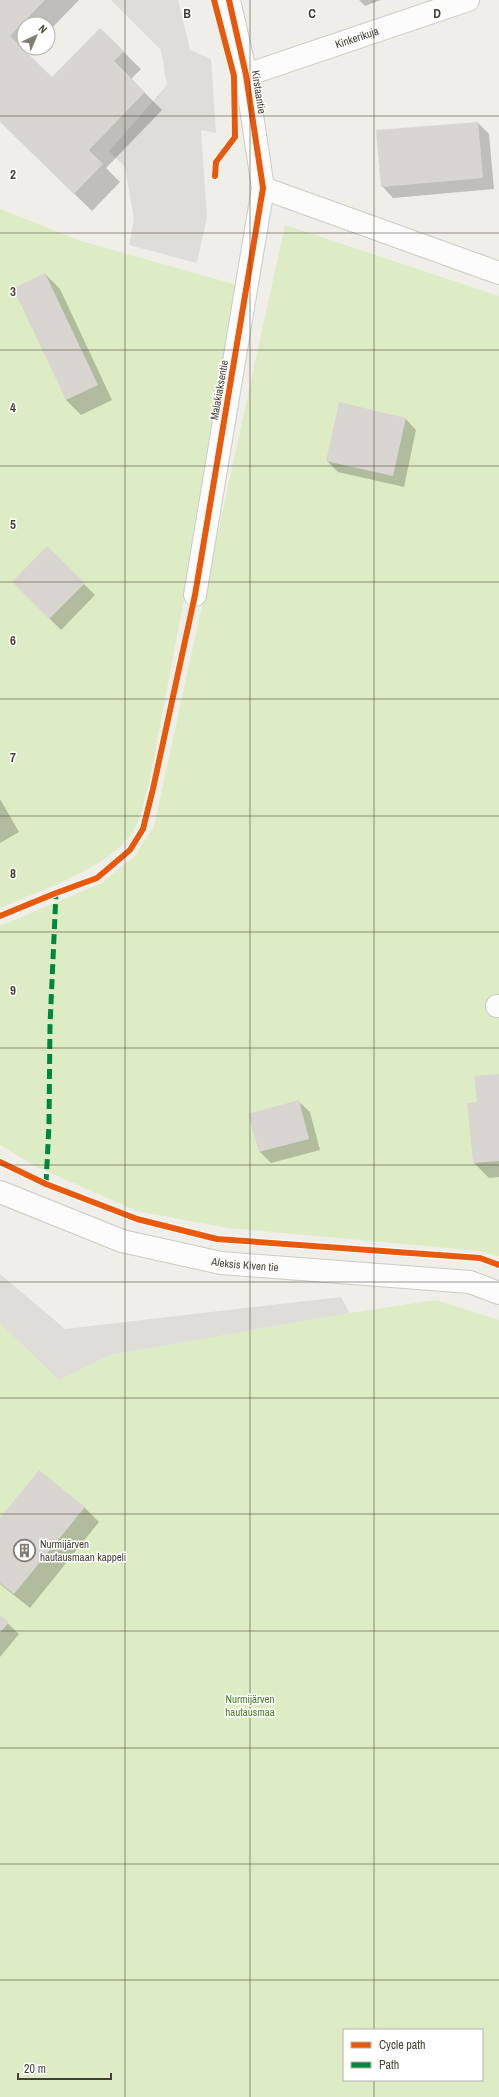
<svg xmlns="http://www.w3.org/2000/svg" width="499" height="2097" viewBox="0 0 499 2097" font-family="'Archivo Narrow',sans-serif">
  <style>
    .green { fill: #deecc6; fill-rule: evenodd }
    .parking { fill: #dfddd8 }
    .shadow { fill: #0003 }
    .building { fill: #d9d6d1 }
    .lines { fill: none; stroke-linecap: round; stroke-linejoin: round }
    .minor-casing { stroke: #cccac4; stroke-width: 24 }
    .minor { stroke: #fdfcfc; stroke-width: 22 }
    .quiet { stroke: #00873e; stroke-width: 5; stroke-dasharray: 10 5; stroke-linecap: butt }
    .cycleway-casing { stroke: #fff; stroke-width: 8 }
    .cycleway { stroke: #e8590c; stroke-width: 6 }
    .grid { fill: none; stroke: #463f34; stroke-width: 1; stroke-opacity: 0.55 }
    .labels { text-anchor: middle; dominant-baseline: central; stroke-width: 3; stroke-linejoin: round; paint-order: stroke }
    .street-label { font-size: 11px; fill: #463f34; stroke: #fff }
    .poi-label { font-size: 11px; fill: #463f34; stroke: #fff; text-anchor: start }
    .park-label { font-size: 11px; fill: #487a25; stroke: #fff }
    .grid-label { font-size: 13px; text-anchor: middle; font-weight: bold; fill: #463f34; stroke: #fff; stroke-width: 3; stroke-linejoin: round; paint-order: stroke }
  </style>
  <rect width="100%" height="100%" fill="#f0eee8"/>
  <g class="green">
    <path d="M 0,209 L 81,241 L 237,285 L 210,461 L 150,779 C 145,794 143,812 136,826 C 117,866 39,891 0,908 Z"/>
    <polygon points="285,225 499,296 499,1257 480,1251 228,1228 137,1211 37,1167 0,1145 0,926 102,883 135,856 154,826"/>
    <path d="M 436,1300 L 499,1320 L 499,2097 L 0,2097 L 0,1324 L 59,1380 L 110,1355 L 350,1313 ZM 344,2030 L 482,2030 L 482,2080 L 344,2080 Z"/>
  </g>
  <g class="parking">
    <polygon points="111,0 178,0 190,50 211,59 216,133 201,130 207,217 197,263 129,245 134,219 125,167 109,151 167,85 161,50"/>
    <polygon points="0,1274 65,1329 341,1297 350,1313 110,1355 59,1380 0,1324"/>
  </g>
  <g class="shadow">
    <polygon points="0,0 79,0 48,32 48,24 24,24 24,48 33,48 27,54 52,78 100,29 141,69 131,79 162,110 106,168 120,182 92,211 0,121"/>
    <polygon points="359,0 381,0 365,6"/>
    <polygon points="478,123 489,134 494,189 393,198 382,186"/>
    <polygon points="45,274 60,289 112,400 81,415 66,400"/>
    <polygon points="405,418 416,430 404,487 338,472 327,461"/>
    <polygon points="47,547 95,595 61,630 13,582"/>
    <polygon points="0,799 19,832 0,843"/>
    <polygon points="499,1075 499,1177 489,1178 474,1163 478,1103"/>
    <polygon points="298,1101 310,1112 320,1150 271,1163 260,1152 249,1114"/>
    <polygon points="84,1507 99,1522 30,1608 0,1584 0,1520"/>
    <polygon points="0,1616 19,1634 0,1657"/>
  </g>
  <g class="building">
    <polygon points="0,0 45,0 10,36 52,77 100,28 124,51 114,61 145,92 89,150 103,164 74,194 0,122"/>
    <polygon points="478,122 483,178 381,187 376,130"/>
    <polygon points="45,273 98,385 66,400 13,288"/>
    <polygon points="339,402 406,418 393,476 326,461"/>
    <polygon points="47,546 85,583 49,619 12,582"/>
    <polygon points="499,1074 499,1161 473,1163 467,1103 477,1102 474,1076"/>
    <polygon points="299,1100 309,1139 259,1152 248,1114"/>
    <polygon points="39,1470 85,1507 14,1594 0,1583 0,1518"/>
    <polygon points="0,1615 9,1622 0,1633"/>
  </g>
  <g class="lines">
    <defs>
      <g id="minor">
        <path id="s1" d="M 246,75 L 468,0"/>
        <polyline points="263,188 499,273"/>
        <polyline points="195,595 263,188 246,75 229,0"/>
        <polyline points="497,1006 499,1006"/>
        <path id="s2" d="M 0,1192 L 122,1241 L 221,1263 L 470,1282 L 499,1293"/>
      </g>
    </defs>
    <use href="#minor" class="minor-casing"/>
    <use href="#minor" class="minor"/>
    <polyline class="quiet" points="46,1184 49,1124 50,1025 56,893"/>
    <defs>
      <g id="cycleway">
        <polyline points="214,0 234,76 235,137 216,162 215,176"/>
        <polyline points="0,916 56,893 97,878 130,850 143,829 153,789 195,595 263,188 246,75 229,0"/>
        <polyline points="0,1162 46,1184 137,1219 217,1239 480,1258 499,1265"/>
      </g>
    </defs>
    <use href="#cycleway" class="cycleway-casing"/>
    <use href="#cycleway" class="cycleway"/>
  </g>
  <path class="grid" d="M 125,0 L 125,2097M 250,0 L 250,2097M 374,0 L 374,2030M 0,116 L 499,116M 0,233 L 499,233M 0,350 L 499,350M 0,466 L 499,466M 0,582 L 499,582M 0,699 L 499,699M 0,816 L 499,816M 0,932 L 499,932M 0,1048 L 499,1048M 0,1165 L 499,1165M 0,1282 L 499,1282M 0,1398 L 499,1398M 0,1514 L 499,1514M 0,1631 L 499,1631M 0,1748 L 499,1748M 0,1864 L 499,1864M 0,1980 L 499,1980M 374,2080 L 374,2097"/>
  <defs>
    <symbol id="building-ring" viewBox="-11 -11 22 22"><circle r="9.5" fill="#fff" stroke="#827c73" stroke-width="1.5"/><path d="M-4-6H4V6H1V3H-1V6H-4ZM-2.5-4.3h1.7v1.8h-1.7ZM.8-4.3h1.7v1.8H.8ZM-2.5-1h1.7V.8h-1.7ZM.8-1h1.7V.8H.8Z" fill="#827c73"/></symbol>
  </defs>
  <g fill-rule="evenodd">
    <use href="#building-ring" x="12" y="1538" width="25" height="25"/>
  </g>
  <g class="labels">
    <g class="street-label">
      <text stroke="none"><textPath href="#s1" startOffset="117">Kinkerikuja</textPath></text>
      <text transform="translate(259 92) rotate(81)">Kirstaantie</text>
      <text transform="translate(219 390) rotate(-80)">Malakiaksentie</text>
      <text stroke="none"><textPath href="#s2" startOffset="257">Aleksis Kiven tie</textPath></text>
    </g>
    <g class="poi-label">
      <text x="40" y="1544">Nurmijärven<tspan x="40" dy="13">hautausmaan kappeli</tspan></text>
    </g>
    <g class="park-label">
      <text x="250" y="1699">Nurmijärven<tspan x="250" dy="13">hautausmaa</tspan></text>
    </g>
  </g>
  <g class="grid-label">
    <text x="187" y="18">B</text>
    <text x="312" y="18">C</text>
    <text x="437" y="18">D</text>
    <text x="13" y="179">2</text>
    <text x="13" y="296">3</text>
    <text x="13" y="412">4</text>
    <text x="13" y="529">5</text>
    <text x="13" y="645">6</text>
    <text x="13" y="762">7</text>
    <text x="13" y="878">8</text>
    <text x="13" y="995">9</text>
  </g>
  <rect x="343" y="2029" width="140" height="52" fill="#ffffff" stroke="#b5b2ae"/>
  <rect x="351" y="2042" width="20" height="6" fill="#e8590c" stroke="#b5b2ae"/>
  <text x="379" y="2049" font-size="12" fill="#463f34">Cycle path</text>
  <rect x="351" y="2062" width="20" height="6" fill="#00873e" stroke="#b5b2ae"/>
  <text x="379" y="2069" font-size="12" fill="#463f34">Path</text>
  <g transform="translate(36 36) rotate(44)"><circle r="19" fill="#ffffff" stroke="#b5b2ae"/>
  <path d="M0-3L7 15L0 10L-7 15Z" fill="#827c73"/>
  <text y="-6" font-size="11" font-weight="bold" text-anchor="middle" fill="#463f34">N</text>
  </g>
  <path d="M18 2073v6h93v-6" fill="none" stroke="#463f34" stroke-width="2"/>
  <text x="24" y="2073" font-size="12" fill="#463f34" stroke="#ffffff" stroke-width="3" paint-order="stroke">20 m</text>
</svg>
